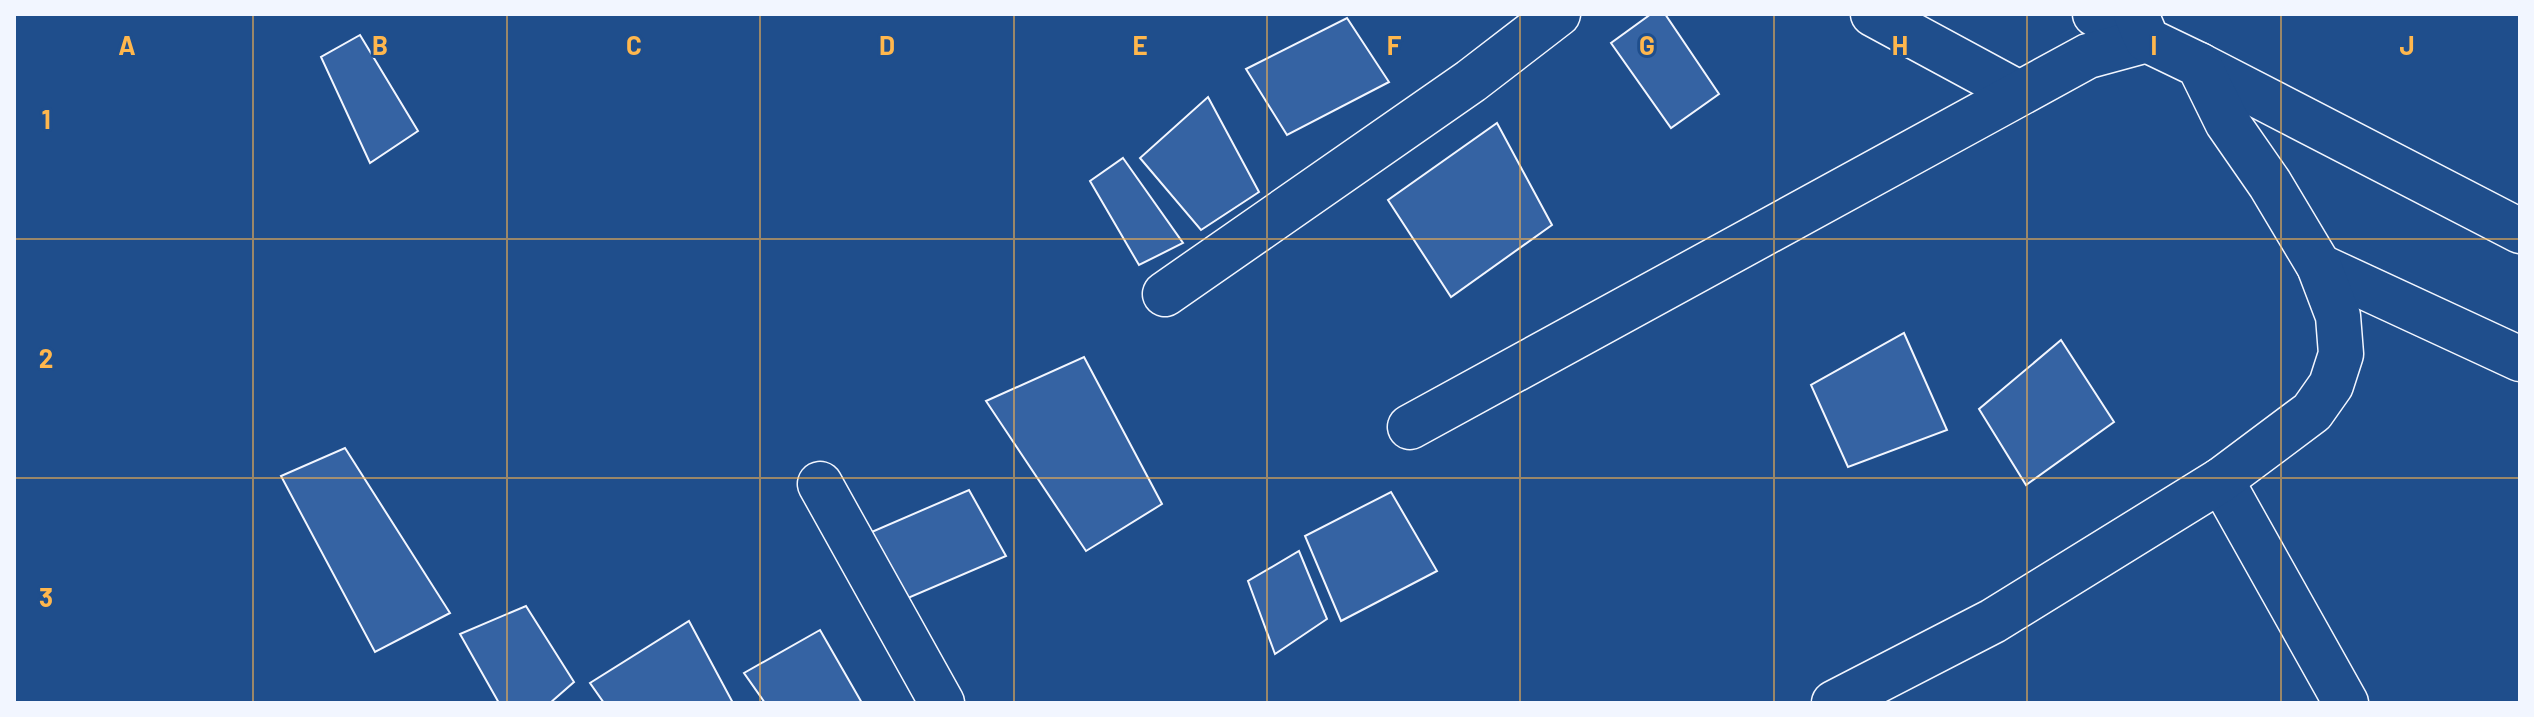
<svg xmlns="http://www.w3.org/2000/svg" width="2534" height="717" viewBox="0 0 2534 717" font-family="Barlow,sans-serif">
  <style>
    .building { fill: #3563a3; stroke: #f2f6ff; stroke-width: 2 }
    .lines { fill: none; stroke-linecap: round; stroke-linejoin: round }
    .minor-casing { stroke: #f2f6ff; stroke-width: 47 }
    .minor { stroke: #1f4e8c; stroke-width: 44 }
    .grid { fill: none; stroke: #ffb74d; stroke-width: 2; stroke-opacity: 0.55 }
    .grid-label { font-size: 26px; text-anchor: middle; font-weight: bold; fill: #ffb74d; stroke: #1f4e8c; stroke-width: 6; stroke-linejoin: round; paint-order: stroke }
  </style>
  <rect width="100%" height="100%" fill="#1f4e8c"/>
  <g class="building">
    <polygon points="1651,14 1665,14 1719,94 1671,128 1611,43"/>
    <polygon points="1347,18 1389,82 1287,135 1246,69"/>
    <polygon points="360,35 418,131 370,163 321,57"/>
    <polygon points="1208,97 1259,192 1201,230 1140,158"/>
    <polygon points="1497,123 1552,225 1451,297 1388,200"/>
    <polygon points="1123,158 1183,243 1139,265 1090,181"/>
    <polygon points="1904,333 1947,430 1848,467 1811,385"/>
    <polygon points="2061,340 2114,422 2026,485 1979,409"/>
    <polygon points="1084,357 1162,504 1086,551 986,401"/>
    <polygon points="345,448 450,613 375,652 281,476"/>
    <polygon points="969,490 1006,556 901,601 867,534"/>
    <polygon points="1391,492 1437,571 1341,621 1305,536"/>
    <polygon points="1299,551 1327,619 1275,654 1248,581"/>
    <polygon points="526,606 574,682 550,703 499,703 460,634"/>
    <polygon points="689,621 733,703 604,703 590,683"/>
    <polygon points="820,630 862,703 765,703 744,673"/>
  </g>
  <g class="lines">
    <defs>
      <g id="minor">
        <polyline points="1873,14 2019,93"/>
        <polyline points="2095,14 2147,40"/>
        <polyline points="2199,65 2520,231"/>
        <polyline points="2319,266 2520,359"/>
        <polyline points="1165,294 1471,81 1558,14"/>
        <polyline points="1410,427 2088,56 2147,40"/>
        <polyline points="2221,480 2346,703"/>
        <polyline points="820,484 942,703"/>
        <polyline points="1834,703 1993,621 2221,480 2312,412 2331,385 2341,354 2338,316 2319,266 2270,184 2227,122 2199,65 2147,40 2136,14"/>
      </g>
    </defs>
    <use href="#minor" class="minor-casing"/>
    <use href="#minor" class="minor"/>
  </g>
  <path class="grid" d="M 253,14 L 253,703M 507,14 L 507,703M 760,14 L 760,703M 1014,14 L 1014,703M 1267,14 L 1267,703M 1520,14 L 1520,703M 1774,14 L 1774,703M 2027,14 L 2027,703M 2281,14 L 2281,703M 14,239 L 2520,239M 14,478 L 2520,478"/>
  <g class="grid-label">
    <text x="127" y="55">A</text>
    <text x="380" y="55">B</text>
    <text x="634" y="55">C</text>
    <text x="887" y="55">D</text>
    <text x="1140" y="55">E</text>
    <text x="1394" y="55">F</text>
    <text x="1647" y="55">G</text>
    <text x="1900" y="55">H</text>
    <text x="2154" y="55">I</text>
    <text x="2407" y="55">J</text>
    <text x="46" y="129">1</text>
    <text x="46" y="368">2</text>
    <text x="46" y="607">3</text>
  </g>
  <rect width="2534" height="717" fill="none" stroke="#f2f6ff" stroke-width="32"/>
</svg>
